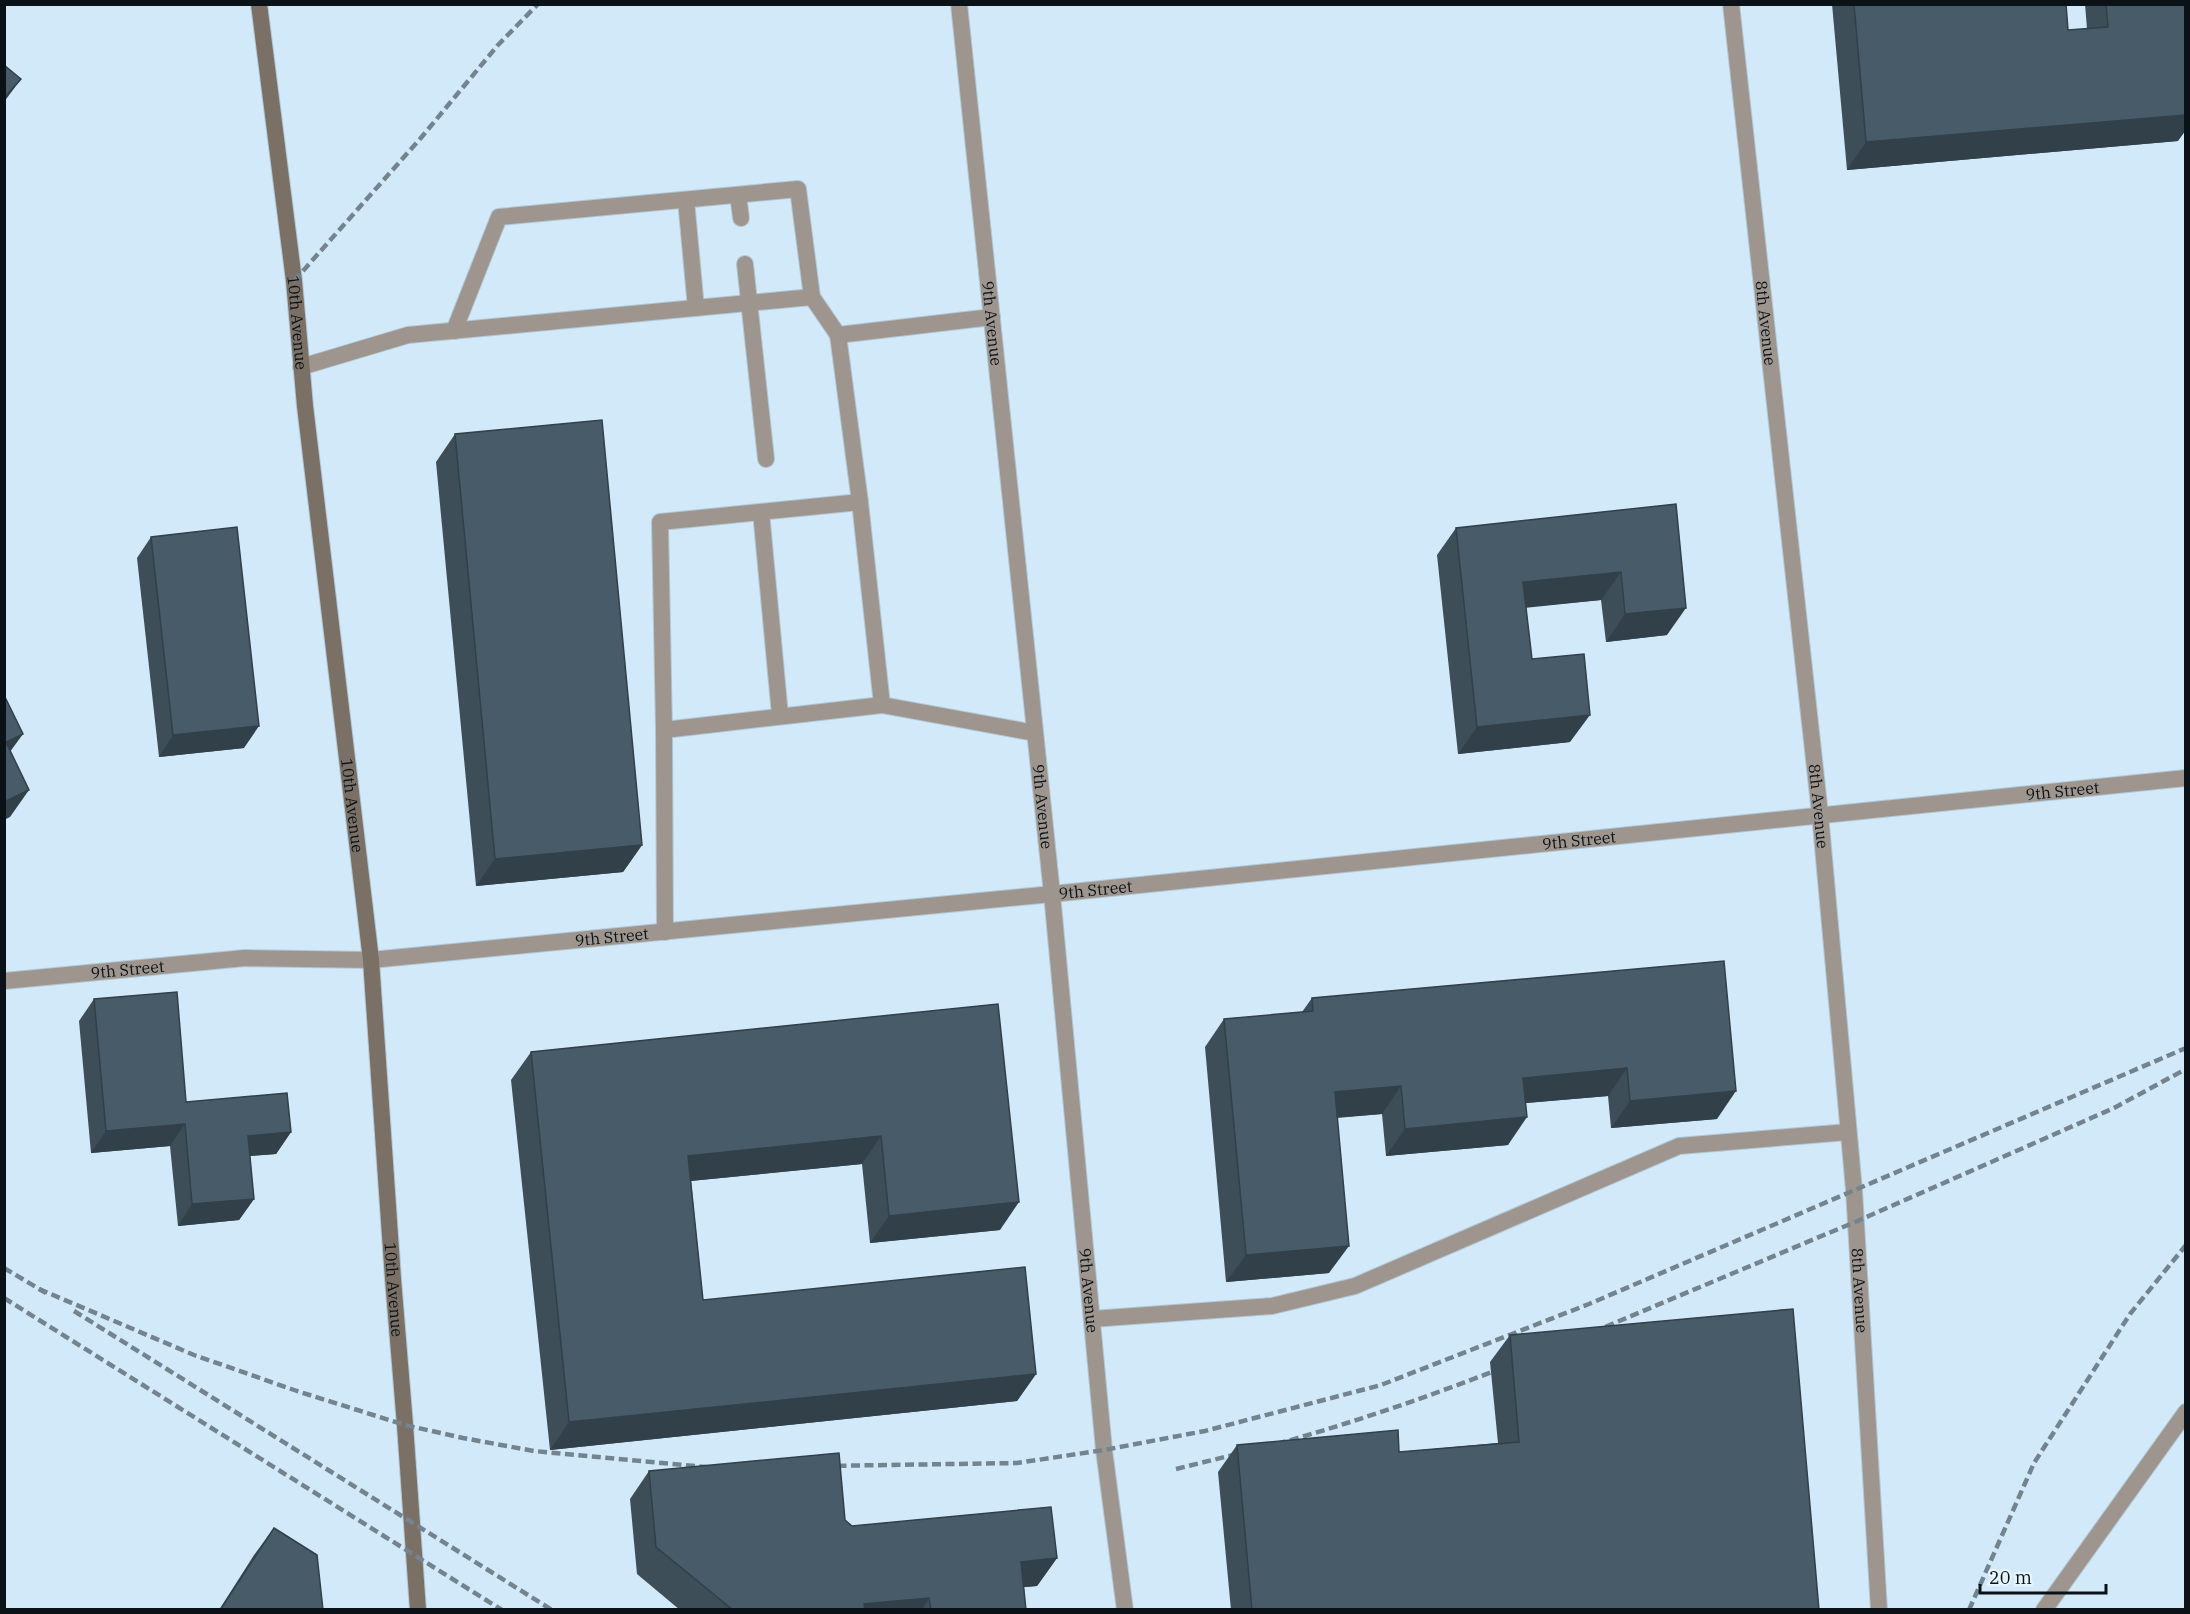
<svg xmlns="http://www.w3.org/2000/svg" width="2190" height="1614" viewBox="0 0 2190 1614" font-family="'IBM Plex Serif',serif">
  <style>
    .lines { fill: none; stroke-linecap: round; stroke-linejoin: round }
    .service-casing { stroke: #b2c7d5; stroke-width: 18 }
    .minor-casing { stroke: #b2c7d5; stroke-width: 18 }
    .secondary-casing { stroke: #b2c7d5; stroke-width: 18 }
    .service { stroke: #9e968e; stroke-width: 16 }
    .minor { stroke: #9e968e; stroke-width: 16 }
    .secondary { stroke: #7b7065; stroke-width: 16 }
    .rail { stroke: #74848f; stroke-width: 4.5; stroke-dasharray: 9 4.5; stroke-linecap: butt }
    .wall { fill: #3d4e59 }
    .shaded-wall { fill: #324049 }
    .building { fill: #475b68; stroke: #324049; stroke-width: 1.5 }
    .labels { text-anchor: middle; dominant-baseline: central; stroke-width: 6; stroke-linejoin: round; paint-order: stroke }
    .street-label { font-size: 16px; fill: #0a1218; stroke: #e7f5ff }
  </style>
  <rect width="100%" height="100%" fill="#d2e9f9"/>
  <g class="lines">
    <defs>
      <g id="service">
        <polyline points="738,195 741,218"/>
        <polyline points="686,200 696,308"/>
        <polyline points="745,264 766,459"/>
        <polyline points="454,331 499,217 798,189 812,297"/>
        <polyline points="838,335 860,502 882,705"/>
        <polyline points="301,367 408,335 812,297 838,335 992,317"/>
        <polyline points="761,512 780,715"/>
        <polyline points="664,730 660,522 860,502"/>
        <polyline points="665,932 664,730 882,705 1035,733"/>
        <polyline points="1092,1319 1272,1306 1355,1286 1679,1146 1848,1132"/>
        <polyline points="2044,1610 2186,1412"/>
      </g>
      <g id="minor">
        <path id="s1" d="M 959,4 L 1052,894 L 1104,1450 L 1125,1610"/>
        <path id="s2" d="M 1731,4 L 1820,814 L 1854,1190 L 1879,1610"/>
        <path id="s3" d="M 4,981 L 245,958 L 371,960 L 1052,894 L 2186,778"/>
      </g>
      <g id="secondary">
        <path id="s4" d="M 259,4 L 294,281 L 305,406 L 371,960 L 393,1279 L 405,1425 L 418,1610"/>
      </g>
    </defs>
    <use href="#service" class="service-casing"/>
    <use href="#minor" class="minor-casing"/>
    <use href="#secondary" class="secondary-casing"/>
    <use href="#service" class="service"/>
    <use href="#minor" class="minor"/>
    <use href="#secondary" class="secondary"/>
    <g class="rail">
      <polyline points="294,281 420,139 498,45 538,4"/>
      <polyline points="4,1268 46,1293"/>
      <polyline points="39,1289 194,1355 297,1391 405,1425 463,1438 534,1451 716,1468"/>
      <polyline points="4,1298 502,1610"/>
      <polyline points="74,1311 552,1610"/>
      <polyline points="1593,1332 1855,1222 2114,1108 2186,1069"/>
      <path d="M 1277,1444 C 1355,1422 1431,1396 1507,1366"/>
      <polyline points="824,1466 1017,1463 1104,1450 1205,1431 1381,1385 1589,1304 2186,1048"/>
      <polyline points="1176,1469 1245,1452"/>
      <polyline points="1969,1610 2034,1463 2130,1314 2186,1245"/>
    </g>
  </g>
  <g class="wall">
    <polygon points="1832,4 2066,4 2068,30 2087,29 2085,4 2186,4 2178,141 1847,170"/>
    <polygon points="455,434 642,845 623,872 476,886 436,462"/>
    <polygon points="1676,504 1667,635 1606,642 1601,600 1526,607 1532,659 1570,742 1458,754 1437,555 1456,528"/>
    <polygon points="151,537 244,748 159,757 137,558"/>
    <polygon points="1724,961 1717,1119 1611,1128 1608,1096 1525,1103 1508,1145 1386,1156 1382,1114 1337,1118 1329,1273 1226,1282 1205,1047 1224,1019 1302,1012 1312,998"/>
    <polygon points="94,999 186,1102 291,1132 276,1154 250,1156 254,1199 239,1220 178,1226 170,1146 91,1153 79,1021"/>
    <polygon points="998,1004 1000,1230 870,1243 862,1164 691,1181 703,1300 1036,1374 1017,1401 550,1450 511,1080 531,1052"/>
    <polygon points="1510,1335 1819,1610 1231,1610 1218,1472 1237,1445 1399,1452 1498,1443 1490,1362"/>
    <polygon points="649,1471 845,1520 852,1526 1057,1558 1037,1586 1024,1587 1026,1610 680,1610 637,1574 630,1499"/>
    <polygon points="274,1528 323,1610 219,1610 254,1555"/>
  </g>
  <g class="shaded-wall">
    <polygon points="21,79 4,102 4,98"/>
    <polygon points="2186,115 2186,130 2178,141 1847,170 1866,142"/>
    <polygon points="1621,572 1601,600 1504,610 1523,582"/>
    <polygon points="1686,608 1667,635 1606,642 1625,614"/>
    <polygon points="1590,715 1570,742 1458,754 1477,727"/>
    <polygon points="259,726 244,748 159,757 173,735"/>
    <polygon points="23,734 4,760 6,742"/>
    <polygon points="29,790 10,817 4,820 4,802"/>
    <polygon points="642,845 623,872 476,886 495,859"/>
    <polygon points="1627,1068 1608,1096 1504,1105 1523,1078"/>
    <polygon points="1401,1086 1382,1114 1316,1119 1335,1092"/>
    <polygon points="1736,1091 1717,1119 1611,1128 1630,1101"/>
    <polygon points="1527,1117 1508,1145 1386,1156 1405,1129"/>
    <polygon points="185,1124 170,1146 91,1153 106,1131"/>
    <polygon points="291,1132 276,1154 233,1157 248,1136"/>
    <polygon points="881,1136 862,1164 669,1183 688,1156"/>
    <polygon points="254,1199 239,1220 178,1226 192,1204"/>
    <polygon points="1019,1202 1000,1230 870,1243 889,1216"/>
    <polygon points="1349,1246 1329,1273 1226,1282 1246,1255"/>
    <polygon points="1036,1374 1017,1401 550,1450 569,1422"/>
    <polygon points="1057,1558 1037,1586 1002,1589 1021,1562"/>
    <polygon points="929,1598 922,1610 861,1610 864,1604"/>
  </g>
  <g class="building">
    <polygon points="1854,4 2066,4 2068,30 2108,27 2106,4 2186,4 2186,115 1866,142"/>
    <polygon points="4,65 21,79 4,98"/>
    <polygon points="602,420 642,845 495,859 455,434"/>
    <polygon points="1676,504 1686,608 1625,614 1621,572 1523,582 1532,659 1584,654 1590,715 1477,727 1456,528"/>
    <polygon points="237,527 259,726 173,735 151,537"/>
    <polygon points="4,695 23,734 6,742 29,790 4,802"/>
    <polygon points="1724,961 1736,1091 1630,1101 1627,1068 1523,1078 1527,1117 1405,1129 1401,1086 1335,1092 1349,1246 1246,1255 1224,1019 1313,1011 1312,998"/>
    <polygon points="177,992 186,1102 287,1093 291,1132 248,1136 254,1199 192,1204 185,1124 106,1131 94,999"/>
    <polygon points="998,1004 1019,1202 889,1216 881,1136 688,1156 703,1300 1025,1267 1036,1374 569,1422 531,1052"/>
    <polygon points="1793,1309 1819,1610 1252,1610 1237,1445 1398,1430 1399,1452 1519,1442 1510,1335"/>
    <polygon points="839,1453 845,1520 852,1526 1051,1507 1057,1558 1021,1562 1026,1610 931,1610 929,1598 864,1604 865,1610 733,1610 656,1547 649,1471"/>
    <polygon points="274,1528 317,1555 323,1610 220,1610"/>
  </g>
  <g class="labels">
    <g class="street-label">
      <text stroke="none"><textPath href="#s4" startOffset="321">10th Avenue</textPath></text>
      <text stroke="none"><textPath href="#s2" startOffset="321">8th Avenue</textPath></text>
      <text stroke="none"><textPath href="#s1" startOffset="321">9th Avenue</textPath></text>
      <text stroke="none"><textPath href="#s3" startOffset="2068">9th Street</textPath></text>
      <text stroke="none"><textPath href="#s4" startOffset="807">10th Avenue</textPath></text>
      <text stroke="none"><textPath href="#s2" startOffset="807">8th Avenue</textPath></text>
      <text stroke="none"><textPath href="#s1" startOffset="807">9th Avenue</textPath></text>
      <text stroke="none"><textPath href="#s3" startOffset="1582">9th Street</textPath></text>
      <text stroke="none"><textPath href="#s3" startOffset="1096">9th Street</textPath></text>
      <text stroke="none"><textPath href="#s3" startOffset="610">9th Street</textPath></text>
      <text stroke="none"><textPath href="#s3" startOffset="124">9th Street</textPath></text>
      <text stroke="none"><textPath href="#s4" startOffset="1293">10th Avenue</textPath></text>
      <text stroke="none"><textPath href="#s2" startOffset="1293">8th Avenue</textPath></text>
      <text stroke="none"><textPath href="#s1" startOffset="1293">9th Avenue</textPath></text>
    </g>
  </g>
  <rect width="2190" height="1614" fill="none" stroke="#0a1218" stroke-width="12"/>
  <path d="M1980 1584v9h126v-9" fill="none" stroke="#0a1218" stroke-width="3"/>
  <text x="1989" y="1584" font-size="18" fill="#0a1218" stroke="#e7f5ff" stroke-width="4.5" paint-order="stroke">20 m</text>
</svg>
